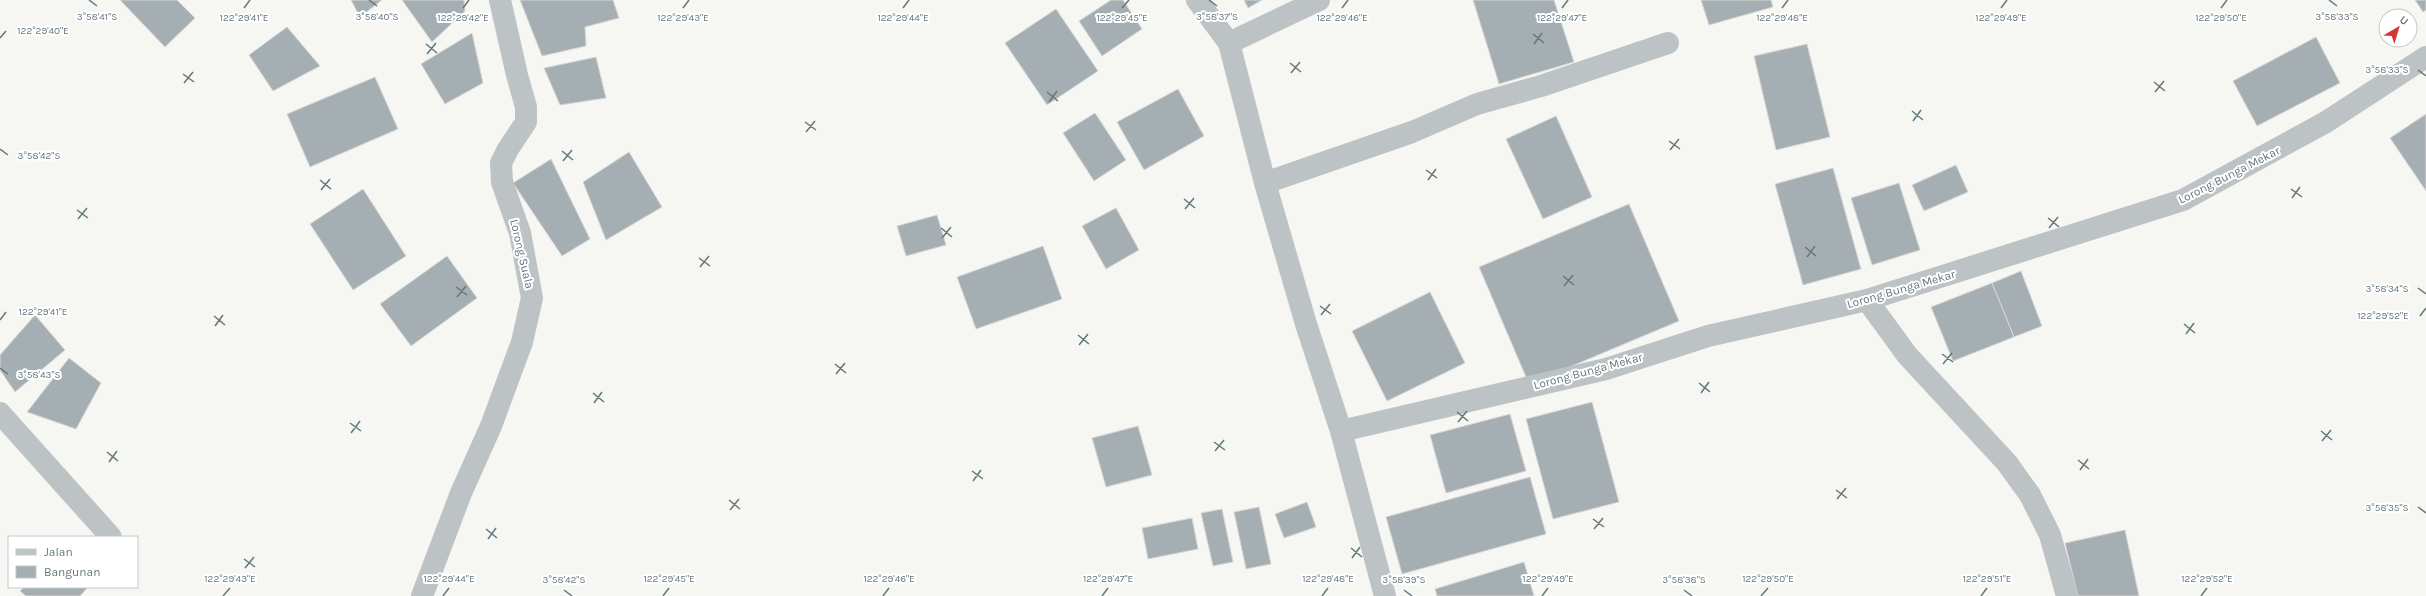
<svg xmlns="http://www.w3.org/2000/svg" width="2426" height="596" viewBox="0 0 2426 596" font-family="Karla,sans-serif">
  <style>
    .building { fill: #a5afb3; stroke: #d8d7d6 }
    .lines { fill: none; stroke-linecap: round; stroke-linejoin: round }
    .minor { stroke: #bdc3c5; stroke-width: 22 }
    .ticks { fill: none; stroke: #63777d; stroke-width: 1.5 }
    .labels { text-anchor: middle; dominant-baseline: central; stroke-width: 4; stroke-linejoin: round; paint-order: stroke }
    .street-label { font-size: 12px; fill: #63777d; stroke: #fff }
    .ticks-label { font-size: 10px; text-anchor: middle; fill: #63777d; stroke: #fff; stroke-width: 4; stroke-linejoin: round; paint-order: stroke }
  </style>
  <rect width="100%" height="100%" fill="#f6f6f3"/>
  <g class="building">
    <polygon points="120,0 177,0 195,18 165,47"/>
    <polygon points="351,0 382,0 360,17"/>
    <polygon points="402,0 464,0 465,11 432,42"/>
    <polygon points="520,0 613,0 619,18 585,27 586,46 542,56"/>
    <polygon points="1111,0 1123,0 1142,29 1102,56 1079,21"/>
    <polygon points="1244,0 1262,0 1248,8"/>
    <polygon points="1473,0 1554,0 1574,62 1499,84"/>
    <polygon points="1701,0 1771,0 1773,7 1709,25"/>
    <polygon points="2415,0 2426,0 2426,10 2423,12"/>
    <polygon points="1056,9 1098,71 1047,105 1005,43"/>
    <polygon points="287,27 320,66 273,91 249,55"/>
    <polygon points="472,33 483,83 445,104 421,64"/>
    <polygon points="2316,37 2340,83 2257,126 2233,81"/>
    <polygon points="1807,44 1830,137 1776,150 1754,56"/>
    <polygon points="596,57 606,98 560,105 544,68"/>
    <polygon points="375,77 398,129 310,167 287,114"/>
    <polygon points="1178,89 1204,136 1144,170 1117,122"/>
    <polygon points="1095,113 1126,160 1094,181 1063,133"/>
    <polygon points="2426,114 2426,191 2390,138"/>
    <polygon points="1556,116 1592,197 1543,219 1506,139"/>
    <polygon points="629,152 662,207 606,240 583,182"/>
    <polygon points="551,159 590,239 562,256 513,183"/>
    <polygon points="1956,165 1968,192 1924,211 1912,185"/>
    <polygon points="1833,168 1861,269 1803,285 1775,184"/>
    <polygon points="1899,183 1920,250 1872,265 1851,198"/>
    <polygon points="363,189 406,256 353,290 310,224"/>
    <polygon points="1629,204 1679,321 1529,384 1479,267"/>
    <polygon points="1116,208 1139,250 1106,269 1082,226"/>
    <polygon points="937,215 946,245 906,256 897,226"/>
    <polygon points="1043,246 1062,299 976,329 957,277"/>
    <polygon points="447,256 477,298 411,346 380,304"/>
    <polygon points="2021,271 2042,326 2014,337 1992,283"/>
    <polygon points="1992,283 2014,337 1953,361 1931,307"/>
    <polygon points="1430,292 1465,363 1387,401 1352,331"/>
    <polygon points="35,315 65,350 15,392 0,370 0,355"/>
    <polygon points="69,358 101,383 76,429 27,412"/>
    <polygon points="1592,402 1619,502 1553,519 1526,419"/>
    <polygon points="1510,414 1526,471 1446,493 1430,435"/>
    <polygon points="1138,426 1152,475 1106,487 1092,438"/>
    <polygon points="1530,477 1546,534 1402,574 1386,517"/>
    <polygon points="1307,502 1316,527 1284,538 1275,514"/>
    <polygon points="1259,507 1271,564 1246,569 1234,512"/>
    <polygon points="1222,509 1233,562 1213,566 1201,513"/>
    <polygon points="1192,518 1198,549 1148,559 1142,528"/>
    <polygon points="2125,530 2139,596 2078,596 2065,543"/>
    <polygon points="1524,562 1534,596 1437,596 1435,589"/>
    <polygon points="24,587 88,587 80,596 26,596 20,591"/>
  </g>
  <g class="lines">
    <g class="minor">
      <polyline points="1197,0 1229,43 1265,183 1306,324 1341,431 1385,596"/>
      <polyline points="1229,43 1319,0"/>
      <polyline points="1265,183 1412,132 1477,104 1541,86 1668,43"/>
      <polyline points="1867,300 1907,355 2007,463 2030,495 2050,535 2067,596"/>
      <polyline points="0,413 111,537"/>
      <polyline points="1341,431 1606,369 1708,336 1867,300 2183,200 2326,122 2426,57"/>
      <polyline points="422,596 461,493 491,426 522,342 532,298 520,233 502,182 501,163 508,149 526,122 526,107 517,75 500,0"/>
    </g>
  </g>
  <path class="ticks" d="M 89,0 L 97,6M 369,0 L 377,6M 1209,0 L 1217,6M 2329,0 L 2337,6M 244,8 L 250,0M 463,8 L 469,0M 683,8 L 689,0M 903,8 L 909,0M 1122,8 L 1129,0M 1342,8 L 1348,0M 1562,8 L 1568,0M 1782,8 L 1788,0M 2001,8 L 2007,0M 2221,8 L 2227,0M 1533,34 L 1544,43M 0,38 L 6,31M 426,44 L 437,53M 1534,44 L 1542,33M 427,54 L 436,43M 1290,63 L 1301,72M 2418,70 L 2426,76M 1291,73 L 1300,62M 183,74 L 194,82M 2154,82 L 2165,91M 184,83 L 193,72M 1047,92 L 1058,101M 2155,92 L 2164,81M 1049,102 L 1057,91M 1912,111 L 1923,120M 1913,121 L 1921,110M 805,122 L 816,130M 806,132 L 815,121M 1669,141 L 1680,149M 0,149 L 8,155M 1670,150 L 1679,139M 562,151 L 573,160M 563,161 L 572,150M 1426,170 L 1437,178M 320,180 L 331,189M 1428,180 L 1436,169M 2291,189 L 2302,197M 321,190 L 330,179M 2292,198 L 2300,187M 1184,199 L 1195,208M 1185,209 L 1194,198M 77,210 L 88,218M 2048,218 L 2059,227M 78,219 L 87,208M 941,228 L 952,237M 2049,228 L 2058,217M 942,238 L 951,227M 1805,247 L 1816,256M 1807,257 L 1815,246M 699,258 L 710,266M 700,267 L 709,256M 1563,276 L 1574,285M 1564,286 L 1573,275M 456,287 L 467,295M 2418,288 L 2426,294M 457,297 L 466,286M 1320,306 L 1331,314M 1321,315 L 1330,304M 214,316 L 225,325M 2420,316 L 2426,308M 0,320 L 6,312M 2184,324 L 2195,333M 215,326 L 223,315M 2186,334 L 2194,323M 1078,335 L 1089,344M 1079,345 L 1088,334M 1942,354 L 1953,362M 835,364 L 846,373M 1943,364 L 1952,353M 0,368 L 8,374M 836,374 L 845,363M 1699,383 L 1710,392M 593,393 L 604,402M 1701,393 L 1709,382M 594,403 L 602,392M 1457,412 L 1468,421M 1458,422 L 1467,411M 350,423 L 361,431M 2321,431 L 2332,440M 351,433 L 360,421M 2322,441 L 2331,430M 1214,442 L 1225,450M 1215,451 L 1224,440M 107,452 L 118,461M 2078,460 L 2089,469M 109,462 L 117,451M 2080,470 L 2088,459M 972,471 L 983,479M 973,481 L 981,470M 1836,490 L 1847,498M 1837,499 L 1846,488M 729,500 L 740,509M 2418,507 L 2426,513M 730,510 L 739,499M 1593,519 L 1604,527M 486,529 L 497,538M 1594,529 L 1603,518M 488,539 L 496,528M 1351,548 L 1362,557M 1352,558 L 1360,547M 244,559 L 255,567M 245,568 L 254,557M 564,590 L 572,596M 1404,590 L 1412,596M 1684,590 L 1692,596M 223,596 L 230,588M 443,596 L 449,588M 663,596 L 669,588M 883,596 L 889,588M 1102,596 L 1108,588M 1322,596 L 1328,588M 1542,596 L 1548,588M 1761,596 L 1768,588M 1981,596 L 1987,588M 2201,596 L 2207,588"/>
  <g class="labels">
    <g class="street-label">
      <text transform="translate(2229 175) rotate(-27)">Lorong Bunga Mekar</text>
      <text transform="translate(522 254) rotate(77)">Lorong Suala</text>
      <text transform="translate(1901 289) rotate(-16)">Lorong Bunga Mekar</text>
      <text transform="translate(1588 371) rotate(-15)">Lorong Bunga Mekar</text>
    </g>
  </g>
  <g class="ticks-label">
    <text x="2337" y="20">3°58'33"S</text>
    <text x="97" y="20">3°58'41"S</text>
    <text x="377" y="20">3°58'40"S</text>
    <text x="1217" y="20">3°58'37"S</text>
    <text x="244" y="21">122°29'41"E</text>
    <text x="463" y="21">122°29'42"E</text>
    <text x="683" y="21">122°29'43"E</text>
    <text x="903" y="21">122°29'44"E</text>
    <text x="1122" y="21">122°29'45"E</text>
    <text x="1342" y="21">122°29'46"E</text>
    <text x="1562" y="21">122°29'47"E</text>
    <text x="2001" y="21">122°29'49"E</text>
    <text x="1782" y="21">122°29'48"E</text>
    <text x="2221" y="21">122°29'50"E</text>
    <text x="43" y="34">122°29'40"E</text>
    <text x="2387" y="73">3°58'33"S</text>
    <text x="39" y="159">3°58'42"S</text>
    <text x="2387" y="292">3°58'34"S</text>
    <text x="43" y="315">122°29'41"E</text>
    <text x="2383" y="319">122°29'52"E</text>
    <text x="39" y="378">3°58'43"S</text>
    <text x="2387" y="511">3°58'35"S</text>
    <text x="230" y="582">122°29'43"E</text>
    <text x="449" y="582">122°29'44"E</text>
    <text x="669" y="582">122°29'45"E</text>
    <text x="889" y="582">122°29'46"E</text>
    <text x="1108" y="582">122°29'47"E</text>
    <text x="1328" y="582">122°29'48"E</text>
    <text x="1548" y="582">122°29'49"E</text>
    <text x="1768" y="582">122°29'50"E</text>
    <text x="1987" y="582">122°29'51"E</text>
    <text x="2207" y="582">122°29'52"E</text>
    <text x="564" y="583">3°58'42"S</text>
    <text x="1404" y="583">3°58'39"S</text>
    <text x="1684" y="583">3°58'38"S</text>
  </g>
  <rect x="8" y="536" width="130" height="52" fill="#ffffff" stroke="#c1c9cb"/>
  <rect x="16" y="549" width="20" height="6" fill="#bdc3c5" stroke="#c1c9cb"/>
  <text x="44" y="556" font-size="12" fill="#63777d">Jalan</text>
  <rect x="16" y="566" width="20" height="12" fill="#a5afb3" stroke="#c1c9cb"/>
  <text x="44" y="576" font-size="12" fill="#63777d">Bangunan</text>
  <g transform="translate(2398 28) rotate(38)"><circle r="19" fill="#ffffff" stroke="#c1c9cb"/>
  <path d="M0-3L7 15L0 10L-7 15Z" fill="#d83332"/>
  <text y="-6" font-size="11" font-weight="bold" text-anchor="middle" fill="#63777d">U</text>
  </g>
</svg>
